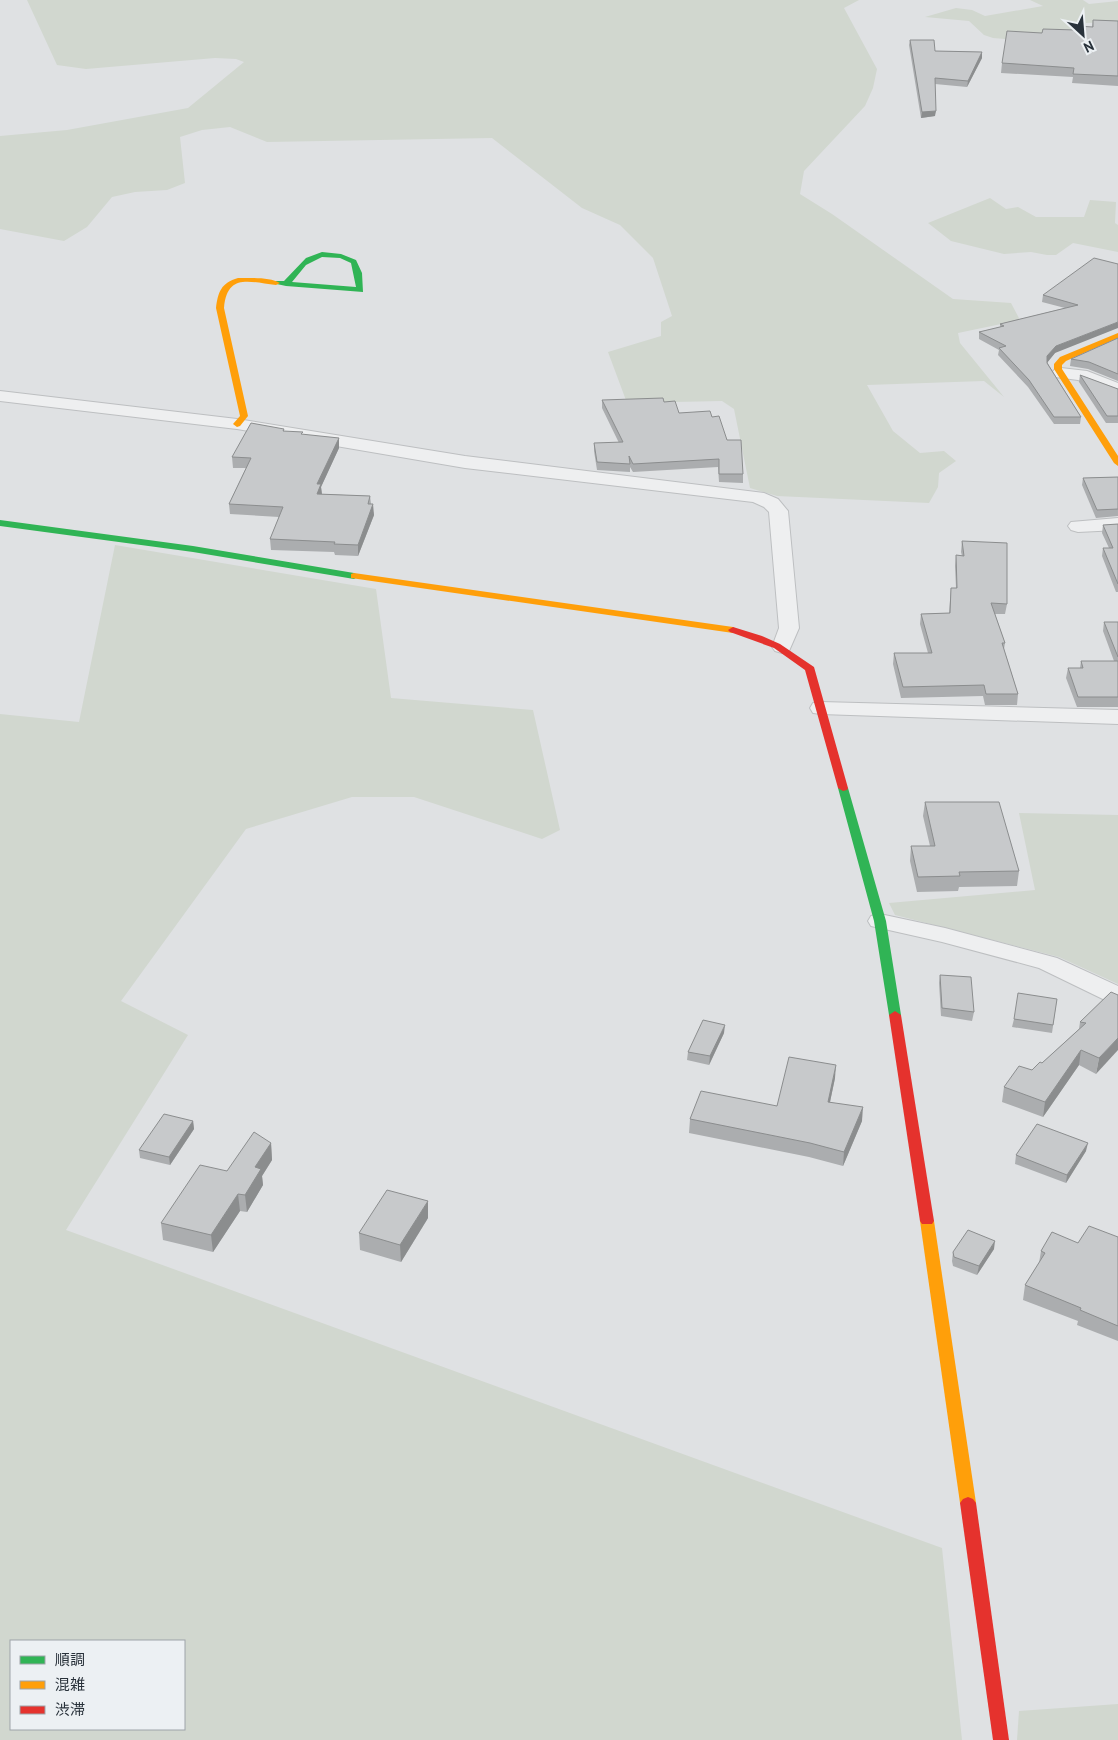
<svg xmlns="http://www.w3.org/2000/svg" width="1118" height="1740" viewBox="0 0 1118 1740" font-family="'PT Sans','Noto Sans JP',sans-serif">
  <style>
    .green { fill: #d1d7cf; fill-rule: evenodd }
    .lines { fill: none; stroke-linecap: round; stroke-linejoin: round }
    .street-casing { stroke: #bdbfc1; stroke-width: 2 }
    .street { fill: #eeeff0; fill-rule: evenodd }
    .fast { fill: #30b455; fill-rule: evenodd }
    .slow { fill: #ff9f0a; fill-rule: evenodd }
    .jam { fill: #e5322d; fill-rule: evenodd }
    .wall { fill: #abadaf }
    .shaded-wall { fill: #8b8d8e }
    .building { fill: #c7c9cb; stroke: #8b8d8e }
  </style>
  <rect width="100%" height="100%" fill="#dfe1e3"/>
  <g class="green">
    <polygon points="27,0 859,0 844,8 877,69 873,88 865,106 804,171 800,194 832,214 953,299 1011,303 1020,320 958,333 960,343 1004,397 984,381 867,385 893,431 920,453 944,451 956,461 939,473 938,487 929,503 777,496 750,488 734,409 722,401 627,403 608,352 661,336 661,322 672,316 653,258 620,225 582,208 492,138 267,142 230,127 202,130 180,137 185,183 167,190 135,192 112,197 87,227 64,241 0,229 0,136 67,130 188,108 244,62 236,59 215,58 86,69 57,65"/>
    <polygon points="1030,0 1083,0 1089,4 1118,1 1118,22 1086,23 1086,33 1005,39 993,38 984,35 969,21 925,17 956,8 972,10 985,16 1043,6"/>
    <polygon points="990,198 1006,209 1018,207 1036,217 1084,217 1090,200 1116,202 1115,223 1118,225 1118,252 1073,243 1056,255 1047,255 1031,252 1004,254 951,241 928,223"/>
    <path d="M 115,545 L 376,589 L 391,698 L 533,710 L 560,830 L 542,839 L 414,797 L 352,797 L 246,829 L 121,1001 L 188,1035 L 66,1230 L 942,1548 L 962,1740 L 0,1740 L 0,714 L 79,722 ZM 11,1641 L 184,1641 L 184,1729 L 11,1729 Z"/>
    <polygon points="1019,813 1118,815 1118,984 1059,957 895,915 889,903 1035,890"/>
    <polygon points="1118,1704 1118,1740 1017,1740 1019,1711"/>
  </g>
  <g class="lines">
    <defs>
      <g id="street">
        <polygon points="1061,368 1087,371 1118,383 1118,394 1078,380 1055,377 1052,373 1055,369"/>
        <polygon points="0,391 237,419 465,456 764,493 778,499 788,511 799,628 789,651 782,653 775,651 772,647 779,628 769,512 764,507 753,502 465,468 237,429 0,401"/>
        <polygon points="1118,518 1118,530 1078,532 1071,530 1068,526 1071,522"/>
        <polygon points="821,702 1118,710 1118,724 821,714 813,713 810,708 813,703"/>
        <polygon points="880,914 945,928 1057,958 1118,986 1118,1004 1109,1002 1039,968 942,942 871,926 868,921 871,916"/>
      </g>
    </defs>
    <use href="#street" class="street-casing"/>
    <use href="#street" class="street"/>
    <g class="fast">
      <path d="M 322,252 L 341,254 L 356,260 L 362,273 L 363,292 L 286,286 L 272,283 L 276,281 L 284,281 L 306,258 ZM 322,257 L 340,258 L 351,263 L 356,287 L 292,282 L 306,265 Z"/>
      <polygon points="0,520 193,546 354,573 359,576 354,579 193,552 0,526"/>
      <polygon points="843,785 848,788 886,921 901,1015 895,1019 889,1015 874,921 838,788"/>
    </g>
    <g class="slow">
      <path d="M 238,278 C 250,278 270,277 280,283 L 276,285 C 249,282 227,273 224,308 L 248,416 L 240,426 L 237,427 L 233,424 L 240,416 L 216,308 C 218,292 221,283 238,278 Z"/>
      <polygon points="1118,333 1118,338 1066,361 1062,365 1062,369 1118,456 1118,466 1114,463 1054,369 1054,364 1060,357"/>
      <polygon points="354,573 733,627 738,630 733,633 351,578 351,574"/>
      <polygon points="927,1216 932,1218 934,1221 976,1503 973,1507 968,1509 963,1507 960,1503 920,1221 922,1218"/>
    </g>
    <g class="jam">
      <polygon points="733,627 762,636 780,644 814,667 848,788 847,790 843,791 838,788 805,670 774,648 730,632 728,630"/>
      <polygon points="895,1011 901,1015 934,1221 932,1224 922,1224 920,1221 889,1015"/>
      <polygon points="968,1497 973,1499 976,1503 1009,1740 993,1740 960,1503 963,1499"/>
    </g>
  </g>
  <g class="wall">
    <polygon points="1093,20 1118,21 1118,86 1072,83 1073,77 1001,73 1002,63 1042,33 1076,30 1092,27"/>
    <polygon points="910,40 935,51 982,52 982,58 967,87 935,84 935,116 921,118 909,45"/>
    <polygon points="1118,264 1055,353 1047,362 1081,417 1080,424 1054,424 1028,387 998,355 999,350 979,339 979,332 1000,327 1000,324 1065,308 1042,302 1043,295"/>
    <polygon points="1118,338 1118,381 1088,369 1070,366 1071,359"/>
    <polygon points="1080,375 1118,389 1118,423 1106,423 1079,382"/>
    <polygon points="602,400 664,402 679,413 712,417 727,440 743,474 743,483 719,482 718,467 633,472 630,467 630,472 597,470 594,451 594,443 619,443 602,408"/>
    <polygon points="284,429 284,431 303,435 339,438 339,448 321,487 322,494 370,496 371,504 374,515 358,556 335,555 334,552 271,550 270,539 279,517 230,514 229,504 246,468 233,468 232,457"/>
    <polygon points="1118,477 1118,516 1096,518 1082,485 1083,478"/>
    <polygon points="1118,524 1118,592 1116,592 1102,556 1103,548 1109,548 1102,533 1103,525"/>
    <polygon points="962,541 1007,604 1005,614 995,614 1005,643 1004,649 1018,694 1017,705 985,705 983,696 901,698 893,664 894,653 928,653 920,624 921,614 949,613 951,588 956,588 955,566 956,555 962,556 961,552"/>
    <polygon points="1104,622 1118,622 1118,707 1077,707 1066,678 1068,668 1080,668 1081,661 1114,661 1103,631"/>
    <polygon points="925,802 1019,871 1017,886 959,887 958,891 917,892 910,861 911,846 930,846 923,816"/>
    <polygon points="940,975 974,1012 972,1021 941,1016 939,983"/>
    <polygon points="1111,992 1096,1074 1079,1065 1043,1117 1002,1102 1004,1087 1032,1070 1042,1063 1079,1029 1080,1022"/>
    <polygon points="1057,999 1052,1033 1012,1027 1014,1019"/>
    <polygon points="724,1033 709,1065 687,1060 688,1052"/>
    <polygon points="835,1078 830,1102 862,1121 843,1166 809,1157 689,1133 690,1119 777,1106"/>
    <polygon points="193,1121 194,1129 170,1165 140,1158 139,1150"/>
    <polygon points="271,1143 272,1160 262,1176 263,1185 247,1212 240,1211 213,1252 163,1240 161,1223 227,1171"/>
    <polygon points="1086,1151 1066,1183 1015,1164 1016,1155"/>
    <polygon points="428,1218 401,1262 360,1250 359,1233"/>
    <polygon points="1118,1237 1118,1341 1077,1325 1078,1321 1023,1300 1025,1285 1039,1263 1041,1251 1078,1243"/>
    <polygon points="994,1249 977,1275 953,1266 952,1261 953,1252"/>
  </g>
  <g class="shaded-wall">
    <polygon points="982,52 982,58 967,87 968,81"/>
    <polygon points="936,111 935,116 921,118 922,112"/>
    <polygon points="1118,322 1118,328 1055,353 1047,363 1047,356 1056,346"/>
    <polygon points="339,438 339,448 321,487 322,495 318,505 317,484"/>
    <polygon points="373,504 374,515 358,556 358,545"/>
    <polygon points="725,1025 724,1033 709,1065 710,1056"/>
    <polygon points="1118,1038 1118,1050 1096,1074 1099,1058"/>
    <polygon points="1081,1050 1079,1065 1043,1117 1045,1102"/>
    <polygon points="836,1065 835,1078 827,1116 828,1102"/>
    <polygon points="863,1107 862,1121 843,1166 844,1152"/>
    <polygon points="193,1121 194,1129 170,1165 169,1157"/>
    <polygon points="271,1143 272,1160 262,1176 263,1185 247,1212 245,1195 255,1167"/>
    <polygon points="1088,1143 1086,1151 1066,1183 1067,1175"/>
    <polygon points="238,1194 240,1211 213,1252 211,1235"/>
    <polygon points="428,1201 428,1218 401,1262 400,1245"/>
    <polygon points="995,1241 994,1249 977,1275 979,1266"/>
  </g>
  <g class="building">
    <polygon points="1093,20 1118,21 1118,76 1073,74 1074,68 1002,63 1007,31 1042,33 1043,29 1076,30 1077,26 1093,27"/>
    <polygon points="910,40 934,40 935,51 982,52 968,81 935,78 936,111 922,112"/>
    <polygon points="1094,258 1118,264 1118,322 1056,346 1047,356 1047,363 1081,417 1054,417 1029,380 999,348 1006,346 979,332 1004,326 1000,324 1078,305 1043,295"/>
    <polygon points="1118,338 1118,374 1089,362 1071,359"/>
    <polygon points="1080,375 1118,389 1118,416 1107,416"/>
    <polygon points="663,398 664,402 675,401 679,413 710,411 712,417 719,416 727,440 741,440 743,474 719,474 719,459 633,464 629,456 630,464 597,462 594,443 623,442 602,400"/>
    <polygon points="251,423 284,429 283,431 303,432 301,434 339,438 317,484 321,484 317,494 370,496 368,504 373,504 358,545 334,544 335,542 270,539 283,507 229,504 251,458 232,457"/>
    <polygon points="1118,477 1118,509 1097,510 1083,478"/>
    <polygon points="1118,524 1118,584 1103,548 1113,548 1103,525"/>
    <polygon points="962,541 1007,543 1007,604 991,603 1005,643 1002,643 1018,694 986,694 984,685 903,687 894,653 932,653 921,614 950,613 951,588 957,588 956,555 964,556"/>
    <polygon points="1104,622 1118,622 1118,657"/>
    <polygon points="1081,661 1118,661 1118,697 1078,697 1068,668 1083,668"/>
    <polygon points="925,802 999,802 1019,871 959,872 960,876 918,877 911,846 935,846"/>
    <polygon points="940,975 971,977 974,1012 942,1008"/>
    <polygon points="1111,992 1118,995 1118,1038 1099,1058 1081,1050 1045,1102 1004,1087 1019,1066 1032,1070 1040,1062 1042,1063 1086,1023 1080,1022"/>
    <polygon points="1018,993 1057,999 1053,1025 1014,1019"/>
    <polygon points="703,1020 725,1025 710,1056 688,1052"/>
    <polygon points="789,1057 836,1065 828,1102 863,1107 844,1152 810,1143 690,1119 701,1091 777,1106"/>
    <polygon points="164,1114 193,1121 169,1157 139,1150"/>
    <polygon points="1037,1124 1088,1143 1067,1175 1016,1155"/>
    <polygon points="254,1132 271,1143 255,1167 261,1169 245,1195 238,1194 211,1235 161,1223 200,1165 227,1171"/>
    <polygon points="387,1190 428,1201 400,1245 359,1233"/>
    <polygon points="1089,1226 1118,1237 1118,1326 1080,1310 1081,1308 1025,1285 1045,1253 1041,1251 1052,1232 1078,1243"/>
    <polygon points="968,1230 995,1241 979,1266 954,1257 953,1252"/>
  </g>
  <rect x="10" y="1640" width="175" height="90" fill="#ecf0f3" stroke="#9ea4a9"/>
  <rect x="20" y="1656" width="25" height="8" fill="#30b455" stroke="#9ea4a9"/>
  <text x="55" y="1665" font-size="15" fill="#28313a">順調</text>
  <rect x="20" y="1681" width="25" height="8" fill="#ff9f0a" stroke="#9ea4a9"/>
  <text x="55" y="1690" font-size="15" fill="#28313a">混雑</text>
  <rect x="20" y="1706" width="25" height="8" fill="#e5322d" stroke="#9ea4a9"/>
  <text x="55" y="1715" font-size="15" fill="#28313a">渋滞</text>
  <g transform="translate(1083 35) rotate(154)" stroke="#ecf0f3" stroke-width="4" paint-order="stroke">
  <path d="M0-4L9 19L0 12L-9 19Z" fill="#28313a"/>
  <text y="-8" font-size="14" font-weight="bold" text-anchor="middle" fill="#28313a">N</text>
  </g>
</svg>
